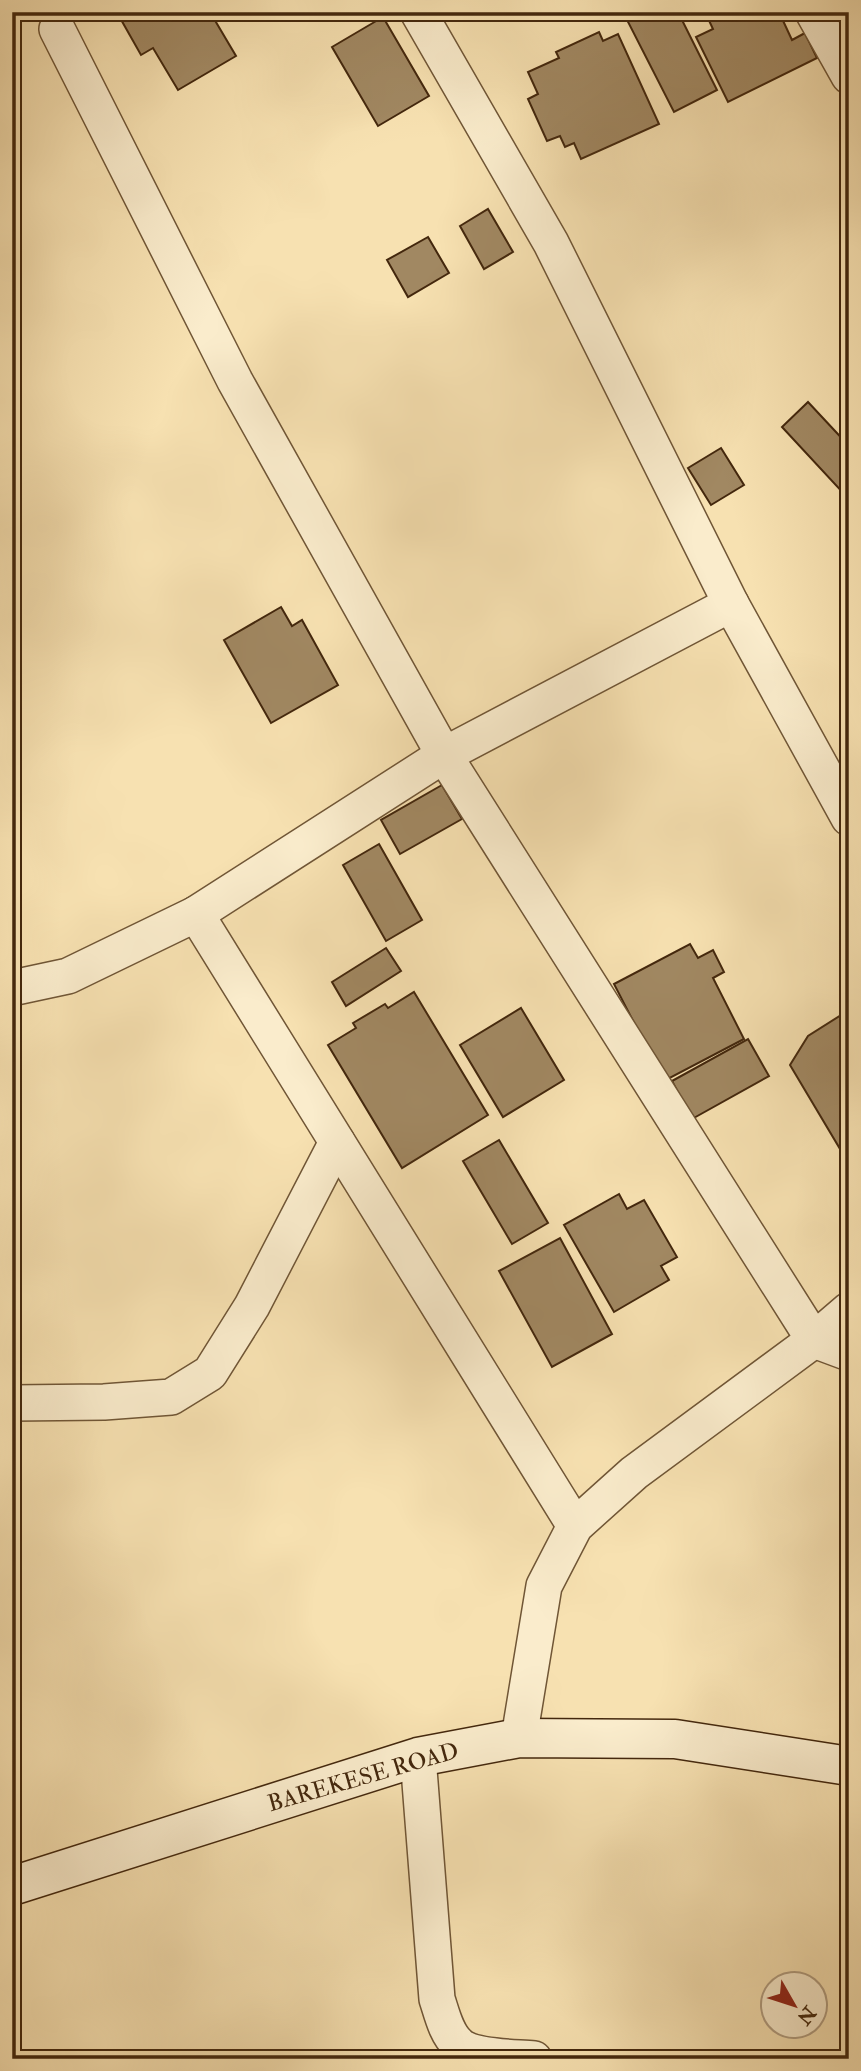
<svg xmlns="http://www.w3.org/2000/svg" width="861" height="2071" viewBox="0 0 861 2071" font-family="'IM FELL Double Pica',serif">
  <style>
    .building { fill: #a18862; stroke: #43270d; stroke-width: 2 }
    .lines { fill: none; stroke-linecap: round; stroke-linejoin: round }
    .minor-casing { stroke: #705636; stroke-width: 38 }
    .secondary-casing { stroke: #43270d; stroke-width: 41 }
    .minor { stroke: #faeccc; stroke-width: 35 }
    .secondary { stroke: #faeccc; stroke-width: 38 }
    .labels { text-anchor: middle; dominant-baseline: central; stroke-width: 5; stroke-linejoin: round; paint-order: stroke }
    .street-label { font-size: 23px; fill: #43270d; stroke: #faeccc }
  </style>
  <rect width="100%" height="100%" fill="#f7e1b1"/>
  <filter id="stains"><feTurbulence type="fractalNoise" baseFrequency=".00286" numOctaves="4"/><feColorMatrix values="0 0 0 0 .2 0 0 0 0 .09 0 0 0 0 .02 0 0 0 .5 -.17"/></filter>
  <radialGradient id="worn" r=".72"><stop offset=".6" stop-color="#630" stop-opacity="0"/><stop offset="1" stop-color="#630" stop-opacity=".3"/></radialGradient>
  <g class="building">
    <polygon points="126,12 210,12 236,56 178,90 153,48 141,55 119,16"/>
    <polygon points="628,12 678,12 717,90 674,112 624,14"/>
    <polygon points="705,12 779,12 792,40 805,33 817,58 728,102 696,37 713,29"/>
    <polygon points="383,17 429,96 378,126 332,47"/>
    <polygon points="599,32 603,41 618,34 659,124 581,159 574,143 565,147 560,136 547,141 528,99 538,94 528,72 559,58 556,52"/>
    <polygon points="488,209 513,252 484,269 460,226"/>
    <polygon points="428,237 449,273 408,297 387,260"/>
    <polygon points="808,402 849,446 849,492 845,495 782,427"/>
    <polygon points="721,448 744,485 711,505 688,468"/>
    <polygon points="281,607 292,626 302,620 338,685 271,723 224,640"/>
    <polygon points="442,785 462,819 400,854 381,820"/>
    <polygon points="379,844 422,920 386,941 343,865"/>
    <polygon points="690,944 698,958 713,950 724,972 713,978 744,1039 664,1081 614,984"/>
    <polygon points="386,948 401,971 346,1006 332,982"/>
    <polygon points="414,992 488,1115 402,1168 328,1045 356,1028 353,1023 385,1004 388,1008"/>
    <polygon points="521,1008 564,1080 503,1117 460,1045"/>
    <polygon points="849,1010 849,1164 790,1065 808,1036"/>
    <polygon points="748,1039 769,1076 692,1119 672,1081"/>
    <polygon points="499,1140 548,1223 512,1244 463,1161"/>
    <polygon points="619,1194 627,1209 644,1200 677,1257 661,1266 669,1280 614,1312 564,1225"/>
    <polygon points="560,1238 612,1334 552,1367 499,1271"/>
  </g>
  <g class="lines">
    <defs>
      <g id="minor">
        <polyline points="418,12 551,243 731,604"/>
        <polyline points="813,12 849,76"/>
        <polyline points="57,29 235,381 444,755 814,1340 849,1353"/>
        <polyline points="12,988 68,976 196,914"/>
        <polyline points="12,1403 104,1402 171,1397 210,1373 252,1306 337,1142"/>
        <polyline points="575,1526 196,914 444,755 731,604 849,818"/>
        <polyline points="519,1738 544,1586 575,1526 634,1473 814,1340 849,1310"/>
        <path d="M 418,1757 L 437,1999 C 442,2014 446,2033 458,2044 C 472,2058 515,2057 534,2059"/>
      </g>
      <polyline id="secondary" points="12,1886 418,1757 519,1738 675,1739 849,1766"/>
    </defs>
    <use href="#minor" class="minor-casing"/>
    <use href="#secondary" class="secondary-casing"/>
    <use href="#minor" class="minor"/>
    <use href="#secondary" class="secondary"/>
  </g>
  <g class="labels">
    <g class="street-label">
      <text transform="translate(363 1777) rotate(-16)">BAREKESE ROAD</text>
    </g>
  </g>
  <rect width="861" height="2071" fill="none" stroke="#f7e1b1" stroke-width="42"/>
  <rect x="14" y="14" width="833" height="2043" fill="none" stroke="#43270d" stroke-width="3.5"/>
  <rect x="21" y="21" width="819" height="2029" fill="none" stroke="#43270d" stroke-width="2"/>
  <g transform="translate(794 2005) rotate(129)"><circle r="33" fill="#faeccc" stroke="#b19d80" stroke-width="2"/>
  <path d="M0-5L12 26L0 18L-12 26Z" fill="#8f2418"/>
  <text y="-10" font-size="19" font-weight="bold" text-anchor="middle" fill="#43270d">N</text>
  </g>
  <rect width="100%" height="100%" filter="url(#stains)"/>
  <rect width="100%" height="100%" fill="url(#worn)"/>
</svg>
